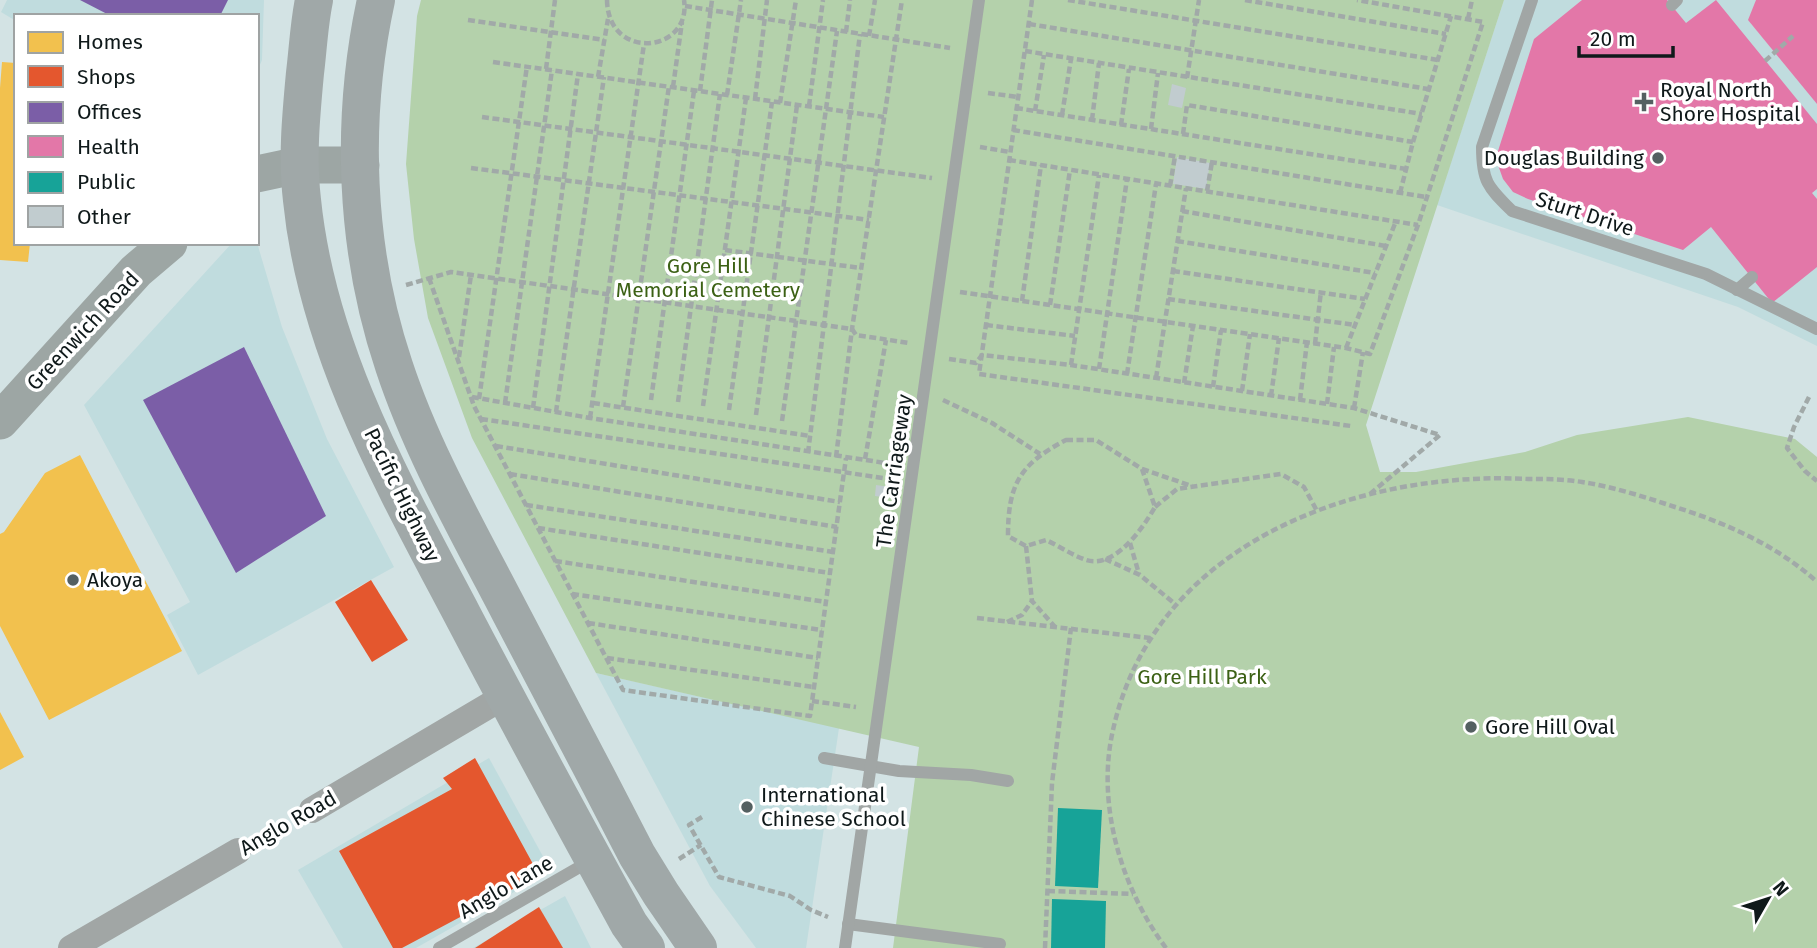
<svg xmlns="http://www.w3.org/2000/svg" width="1817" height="948" viewBox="0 0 1817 948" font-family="'Fira Sans',sans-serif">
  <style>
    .built { fill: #c0dcde }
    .green { fill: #b4d1ab }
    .homes { fill: #f2c14e }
    .shops { fill: #e4572e }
    .offices { fill: #7b5ea7 }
    .health { fill: #e377a8 }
    .public { fill: #17a398 }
    .building { fill: #c1cccf }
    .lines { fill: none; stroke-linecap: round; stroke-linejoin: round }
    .path { stroke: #a1a9a8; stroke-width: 4.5; stroke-dasharray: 7 3.5; stroke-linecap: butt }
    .service { stroke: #a1a6a5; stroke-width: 12 }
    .minor { stroke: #a1a6a5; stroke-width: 26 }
    .secondary { stroke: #9da6a4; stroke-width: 37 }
    .primary { stroke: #a0a8a8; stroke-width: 38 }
    .poi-dot { fill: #546061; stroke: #fff; stroke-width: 2.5 }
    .labels { text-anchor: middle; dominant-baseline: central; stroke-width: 7; stroke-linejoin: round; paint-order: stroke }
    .poi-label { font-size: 21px; fill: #0f191a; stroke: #fff; text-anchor: start }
    .street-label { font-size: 21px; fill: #0f191a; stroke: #fff }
    .park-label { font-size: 21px; fill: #3c6115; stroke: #fff }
  </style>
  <rect width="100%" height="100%" fill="#d3e3e4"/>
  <g class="built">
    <polygon points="7,0 264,0 262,60 257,72 257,16 16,16 16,21 1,12"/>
    <polygon points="1504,0 1817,0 1817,346 1738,307 1437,205"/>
    <polygon points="232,243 252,243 258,246 282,327 327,439 394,567 198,675 167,615 190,602 84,405"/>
    <polygon points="596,673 839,728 806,948 756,948 710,886"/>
    <polygon points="489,758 551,871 416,948 343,948 298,870"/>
    <polygon points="565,896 591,948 473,948"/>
  </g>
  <polygon class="green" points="421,0 1504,0 1366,425 1380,472 1416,472 1525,452 1577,435 1688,417 1795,439 1817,457 1817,948 893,948 919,747 596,673 472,438 428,318 414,239 406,164 417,16"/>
  <g class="homes">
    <polygon points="2,62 16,63 16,243 30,243 28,262 0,260 0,88"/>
    <polygon points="80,455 182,651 49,720 0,626 0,534 4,532 45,473"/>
    <polygon points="0,712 24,757 0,770"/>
  </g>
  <g class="shops">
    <polygon points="371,580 408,640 372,662 335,602"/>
    <polygon points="475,758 539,875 402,948 393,948 339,851 452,789 443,778"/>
    <polygon points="539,907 563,948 475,948"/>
  </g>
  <g class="offices">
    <polygon points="80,0 228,0 220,16 111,16"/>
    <polygon points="244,347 326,516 236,573 143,400"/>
  </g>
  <g class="health">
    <polygon points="1582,0 1667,0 1686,23 1716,0 1817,124 1817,189 1812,193 1817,199 1817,267 1772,303 1711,227 1683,250 1528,199 1513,192 1503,179 1498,165 1498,151 1534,39"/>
    <polygon points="1756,0 1817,0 1817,104 1748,20"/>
  </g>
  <g class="public">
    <polygon points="1058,808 1102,810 1098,888 1055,886"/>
    <polygon points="1052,899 1106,901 1105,948 1051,948"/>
  </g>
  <g class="building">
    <polygon points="1172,84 1186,88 1182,108 1168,105"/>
    <polygon points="1177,157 1210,163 1206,189 1173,184"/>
    <polygon points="876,485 890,487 889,498 875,496"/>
  </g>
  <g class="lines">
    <g class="path">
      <path d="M 607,0 C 608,62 692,53 684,0"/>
      <polyline points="1032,0 979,374 1351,426"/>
      <polyline points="1068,0 1438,60"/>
      <polyline points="1245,0 1446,34"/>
      <polyline points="685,6 950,48"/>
      <polyline points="1468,19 1472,0"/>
      <polyline points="468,20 604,40"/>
      <polyline points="1029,24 1428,89"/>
      <polyline points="846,32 850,0"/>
      <polyline points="869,36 875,0"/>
      <polyline points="1025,51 1422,114"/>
      <polyline points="1765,61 1793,36"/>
      <polyline points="493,62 884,117"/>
      <polyline points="546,69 555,0"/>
      <polyline points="598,77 608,19"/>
      <polyline points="1187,78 1199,0"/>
      <polyline points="673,87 682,22"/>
      <polyline points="700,91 712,0"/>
      <polyline points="988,93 1018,97"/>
      <polyline points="727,95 741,0"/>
      <polyline points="755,99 767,0"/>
      <polyline points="780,103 796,0"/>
      <polyline points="809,106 823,0"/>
      <polyline points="1016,108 1406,169"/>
      <polyline points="1035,111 1044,55"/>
      <polyline points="1062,115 1071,59"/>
      <polyline points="482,117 932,178"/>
      <polyline points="1092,120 1099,63"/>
      <polyline points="1121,125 1129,69"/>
      <polyline points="1151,129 1158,73"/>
      <polyline points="1013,130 1426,197"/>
      <polyline points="1183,134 1187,105 1413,142"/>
      <polyline points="980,147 1010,152"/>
      <polyline points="1009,160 1418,225"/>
      <polyline points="471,168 869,220"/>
      <polyline points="1170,186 1175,156"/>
      <polyline points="1207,191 1212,162"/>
      <polyline points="1400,193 1413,142 1451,16"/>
      <polyline points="1182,211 1386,246"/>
      <polyline points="1177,241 1375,273"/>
      <polyline points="725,250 861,268"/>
      <polyline points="1173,271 1365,299"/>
      <polyline points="429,278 474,406 623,690 810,716 846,458"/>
      <polyline points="406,285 451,272 852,329 856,335 909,343"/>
      <polyline points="960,292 1346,348 1370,354 1418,225 1483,22 1357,0"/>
      <polyline points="1168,299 1355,325"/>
      <polyline points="1022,301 1041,165"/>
      <polyline points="1050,305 1070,170"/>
      <polyline points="986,325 1075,336"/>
      <polyline points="1315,344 1321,291"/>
      <polyline points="1346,348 1396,221"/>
      <polyline points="459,357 471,275"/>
      <polyline points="949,359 976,363 982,355 1071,365 1354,408 1440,435"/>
      <polyline points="1071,365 1099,175"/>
      <polyline points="1099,369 1127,179"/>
      <polyline points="1127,374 1156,184"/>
      <polyline points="1156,378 1186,188"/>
      <polyline points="1184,383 1193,326"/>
      <polyline points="1213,387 1221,330"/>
      <polyline points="1242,391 1250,334"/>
      <polyline points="1271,396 1279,338"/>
      <polyline points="472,397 590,418 892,464"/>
      <polyline points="1809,397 1794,427 1787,448 1805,471 1817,481"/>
      <polyline points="479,399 527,66"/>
      <polyline points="651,400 694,91"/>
      <polyline points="943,400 992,423 1040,454"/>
      <polyline points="1300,400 1307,342"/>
      <polyline points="678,402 720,94"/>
      <polyline points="505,403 552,70"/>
      <polyline points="593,403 810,436"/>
      <polyline points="1327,404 1334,347"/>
      <polyline points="703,406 746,98"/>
      <polyline points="623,407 669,86"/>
      <polyline points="533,408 578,74"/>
      <polyline points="1354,408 1363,352"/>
      <polyline points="729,410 772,102"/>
      <polyline points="556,412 604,77"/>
      <polyline points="756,415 797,105"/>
      <polyline points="590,418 644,44"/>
      <polyline points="481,419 890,479"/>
      <polyline points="782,421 837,31"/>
      <path d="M 1066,440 L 1096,440 L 1142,469 L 1155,507 C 1143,528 1115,569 1086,560 C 1072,555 1059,546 1046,540 L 1026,546 L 1008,536 C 1008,484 1020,464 1066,440 Z"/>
      <polyline points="496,446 840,502"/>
      <polyline points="808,453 860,34"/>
      <polyline points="836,457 852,329 902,0"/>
      <polyline points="865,459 886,340"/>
      <polyline points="1142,469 1192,486"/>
      <polyline points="510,474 837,527"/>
      <polyline points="1370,494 1440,435"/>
      <polyline points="526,505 833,552"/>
      <polyline points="1155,507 1177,489 1281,474 1304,487 1317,511"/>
      <polyline points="538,528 830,573"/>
      <polyline points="1130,543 1139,574"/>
      <polyline points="1026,546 1032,601 1055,627"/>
      <polyline points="1105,559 1140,575 1175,604"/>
      <polyline points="555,561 826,602"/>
      <polyline points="572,594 822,630"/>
      <polyline points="977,618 1150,638"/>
      <polyline points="1007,622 1022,615 1032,601"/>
      <polyline points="588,623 818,658"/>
      <polyline points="607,658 814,687"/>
      <polyline points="812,701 856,707"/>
      <polyline points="702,817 689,825 719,877 790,896 811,910 828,917"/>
      <polyline points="261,838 287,824"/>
      <polyline points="679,859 701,845"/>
      <polyline points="1048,891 1133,894"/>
      <polyline points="1045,948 1052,783 1071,628"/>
      <path d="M 1166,948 C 1121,888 1096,804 1113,730 C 1154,544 1356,470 1528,479 C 1546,479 1564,479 1582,482 C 1614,487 1645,497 1675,507 C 1726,523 1778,546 1817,582"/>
    </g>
    <g class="service">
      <path d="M 1532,0 L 1482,147 C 1482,182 1488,187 1512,211 L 1706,274 L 1817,329"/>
      <polyline points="1672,5 1677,0"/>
      <polyline points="1737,290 1752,277"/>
      <polyline points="824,758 899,771 971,775 1008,781"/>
      <polyline points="848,924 1000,944"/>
      <polyline points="439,948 590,861"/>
      <polyline points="845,948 979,0"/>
    </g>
    <g class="minor">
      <polyline points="312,810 505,696"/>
      <polyline points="71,948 238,851"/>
    </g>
    <g class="secondary">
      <polyline points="257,174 299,165 361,165"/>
      <polyline points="0,421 136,271 169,243"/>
    </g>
    <g class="primary">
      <path d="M 314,0 C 309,24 308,49 305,73 C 301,116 297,157 302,200 C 317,350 394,485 463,616 C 517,719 573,822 629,924 L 646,948"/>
      <path d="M 376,0 C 350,120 355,250 394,366 C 422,451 468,531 509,610 C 552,692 595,773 637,855 L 661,894 L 698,948"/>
    </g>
  </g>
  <g class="poi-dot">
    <path d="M1640.5 91.5h7v7h7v7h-7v7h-7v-7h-7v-7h7z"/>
    <circle cx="1658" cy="158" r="7"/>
    <circle cx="73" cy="580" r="7"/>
    <circle cx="1471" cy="727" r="7"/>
    <circle cx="747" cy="807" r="7"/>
  </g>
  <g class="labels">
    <g class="poi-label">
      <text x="1660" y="90">Royal North<tspan x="1660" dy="24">Shore Hospital</tspan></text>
      <text x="1644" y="158" text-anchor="end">Douglas Building</text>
      <text x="87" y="580">Akoya</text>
      <text x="1485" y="727">Gore Hill Oval</text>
      <text x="761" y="795">International<tspan x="761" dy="24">Chinese School</tspan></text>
    </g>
    <g class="street-label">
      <text transform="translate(1585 214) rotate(18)">Sturt Drive</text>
      <text transform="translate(83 331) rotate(-47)">Greenwich Road</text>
      <text transform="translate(894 471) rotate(-82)">The Carriageway</text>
      <text transform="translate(402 495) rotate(64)">Pacific Highway</text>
      <text transform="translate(288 823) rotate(-30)">Anglo Road</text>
      <text transform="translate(506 887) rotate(-30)">Anglo Lane</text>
    </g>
    <g class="park-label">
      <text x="708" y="266">Gore Hill<tspan x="708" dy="24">Memorial Cemetery</tspan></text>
      <text x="1202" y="677">Gore Hill Park</text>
    </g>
  </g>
  <rect x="14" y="14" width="245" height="231" fill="#ffffff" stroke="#9fa3a3" stroke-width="2"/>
  <rect x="28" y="32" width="35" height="21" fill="#f2c14e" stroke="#9fa3a3" stroke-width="2"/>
  <text x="77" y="49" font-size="21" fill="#0f191a">Homes</text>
  <rect x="28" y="66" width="35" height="21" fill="#e4572e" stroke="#9fa3a3" stroke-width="2"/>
  <text x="77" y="84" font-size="21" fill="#0f191a">Shops</text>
  <rect x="28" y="102" width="35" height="21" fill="#7b5ea7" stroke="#9fa3a3" stroke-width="2"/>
  <text x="77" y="119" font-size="21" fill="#0f191a">Offices</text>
  <rect x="28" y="136" width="35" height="21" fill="#e377a8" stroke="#9fa3a3" stroke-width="2"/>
  <text x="77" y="154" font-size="21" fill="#0f191a">Health</text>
  <rect x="28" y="172" width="35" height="21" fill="#17a398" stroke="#9fa3a3" stroke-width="2"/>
  <text x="77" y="189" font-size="21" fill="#0f191a">Public</text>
  <rect x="28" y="206" width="35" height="21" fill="#c1cccf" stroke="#9fa3a3" stroke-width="2"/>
  <text x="77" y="224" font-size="21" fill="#0f191a">Other</text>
  <g transform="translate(1768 899) rotate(51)" stroke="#ffffff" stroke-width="5" paint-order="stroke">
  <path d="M0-5L12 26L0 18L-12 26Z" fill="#0f191a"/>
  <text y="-10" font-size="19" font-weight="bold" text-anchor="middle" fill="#0f191a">N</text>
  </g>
  <path d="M1579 46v10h94v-10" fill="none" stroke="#0f191a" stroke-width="3.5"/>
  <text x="1590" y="46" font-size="21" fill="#0f191a" stroke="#ffffff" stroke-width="5" paint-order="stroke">20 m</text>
</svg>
